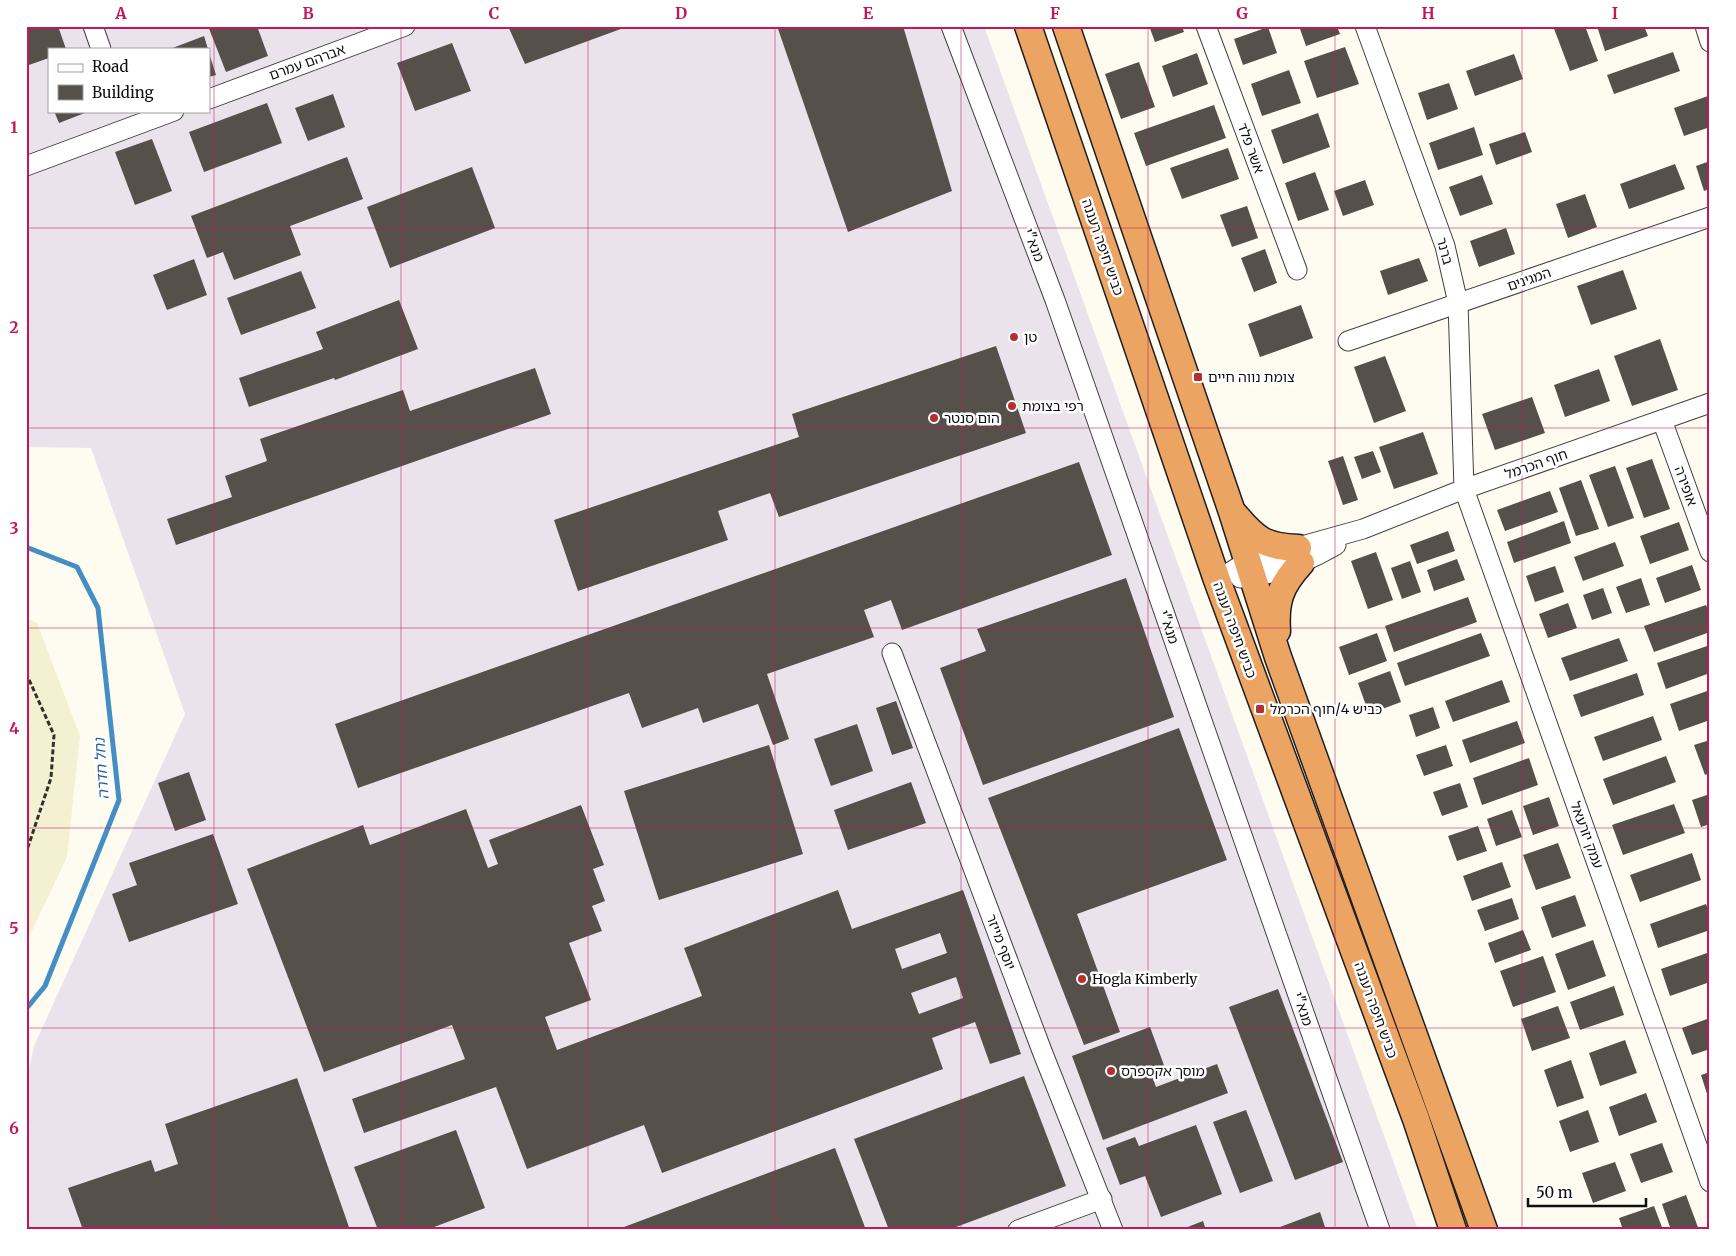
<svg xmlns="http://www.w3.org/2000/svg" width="1736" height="1256" viewBox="0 0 1736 1256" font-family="Merriweather,'Noto Sans Hebrew',serif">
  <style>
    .industrial { fill: #ebe3ec; fill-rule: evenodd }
    .farmland { fill: #f3f1d2 }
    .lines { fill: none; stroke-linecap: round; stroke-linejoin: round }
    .stream { stroke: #448ec5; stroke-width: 5 }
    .building { fill: #56504b; fill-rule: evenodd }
    .minor-casing { stroke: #414141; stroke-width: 21 }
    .highway-casing { stroke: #1f1f1f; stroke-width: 29 }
    .path { stroke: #303030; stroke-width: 3; stroke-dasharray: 5 2.5; stroke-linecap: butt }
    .minor { stroke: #fff; stroke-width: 19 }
    .highway { stroke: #eba462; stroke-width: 26 }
    .grid { fill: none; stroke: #c2185b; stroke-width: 1; stroke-opacity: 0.55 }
    .poi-dot { fill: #b52f32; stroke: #fff; stroke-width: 2 }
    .labels { text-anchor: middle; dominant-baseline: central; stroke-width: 5; stroke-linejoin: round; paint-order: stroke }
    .street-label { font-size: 14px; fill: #0e0e0e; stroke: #fff }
    .poi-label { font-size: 14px; fill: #0e0e0e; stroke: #fff; text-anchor: start }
    .water-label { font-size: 15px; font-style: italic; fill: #1f6098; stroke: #fff }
    .neatline { fill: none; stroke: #c2185b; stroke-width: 2 }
    .grid-label { font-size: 16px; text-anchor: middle; font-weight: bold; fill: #c2185b }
  </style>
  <rect width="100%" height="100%" fill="#fefcf0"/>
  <path class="industrial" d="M 26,26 L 984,26 L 1418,1230 L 26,1230 L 26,1083 L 34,1046 L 185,714 L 91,448 L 26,447 ZM 49,49 L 209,49 L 209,111 L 49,111 Z"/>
  <polygon class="farmland" points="26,618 37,623 80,736 67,857 26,943"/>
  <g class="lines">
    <polyline class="stream" points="26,547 77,567 98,608 119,800 45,986 26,1009"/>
  </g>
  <g class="building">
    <polygon points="26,26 58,26 66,49 49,49 49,58 26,66"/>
    <polygon points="208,26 257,26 268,56 226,72"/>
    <polygon points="508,26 629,26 525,64"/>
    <polygon points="777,26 903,26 952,191 848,232"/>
    <polygon points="1149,26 1182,26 1184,32 1155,42"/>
    <polygon points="1299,26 1337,26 1340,34 1306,46"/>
    <polygon points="1553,26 1585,26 1598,61 1570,71"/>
    <polygon points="1597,26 1644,26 1648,36 1605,51"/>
    <polygon points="1268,27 1277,53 1243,65 1234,39"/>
    <polygon points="204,36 208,49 170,49"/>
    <polygon points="452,43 471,91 415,111 397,63"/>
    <polygon points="1345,47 1359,84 1317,98 1304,61"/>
    <polygon points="1673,52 1680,71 1614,94 1607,75"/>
    <polygon points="209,53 216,75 209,77"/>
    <polygon points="1197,53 1208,84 1173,97 1162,66"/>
    <polygon points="1514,54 1523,79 1475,96 1466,71"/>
    <polygon points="1139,62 1155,107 1121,119 1105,74"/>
    <polygon points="1289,70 1301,103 1262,116 1251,84"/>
    <polygon points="1449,83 1458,109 1427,120 1418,93"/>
    <polygon points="333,94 345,127 308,141 295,108"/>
    <polygon points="1708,96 1710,127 1684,136 1674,108"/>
    <polygon points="267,103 282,143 204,172 189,132"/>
    <polygon points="1214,105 1226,138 1146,166 1134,133"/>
    <polygon points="54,111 90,111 59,123"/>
    <polygon points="1318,113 1330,147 1283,164 1271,130"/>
    <polygon points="1474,127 1483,155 1438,170 1429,143"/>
    <polygon points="1525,132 1532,152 1496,165 1489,144"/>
    <polygon points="152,139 172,191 135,205 115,152"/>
    <polygon points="1228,148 1239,179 1182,199 1170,168"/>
    <polygon points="347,157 363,199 290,226 301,255 234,280 223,252 207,258 191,216"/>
    <polygon points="1710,161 1710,189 1704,191 1696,166"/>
    <polygon points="1675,164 1685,189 1629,209 1620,184"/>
    <polygon points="472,167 495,228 390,268 367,207"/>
    <polygon points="1315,172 1329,210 1298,221 1285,183"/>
    <polygon points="1482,175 1493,204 1460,216 1449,187"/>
    <polygon points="1365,180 1374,205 1343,216 1334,191"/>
    <polygon points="1585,194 1597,227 1568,238 1556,204"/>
    <polygon points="1247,206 1258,238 1232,247 1220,215"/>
    <polygon points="1506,228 1515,254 1479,267 1470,241"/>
    <polygon points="1265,249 1277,283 1254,292 1241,258"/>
    <polygon points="1419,258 1428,281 1388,295 1380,271"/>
    <polygon points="194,259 207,295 167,310 153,275"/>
    <polygon points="1623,270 1637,309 1591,325 1577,286"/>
    <polygon points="301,271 316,308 241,335 227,298"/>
    <polygon points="399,300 418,349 335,380 334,378 249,407 239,378 323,349 316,332"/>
    <polygon points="1301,305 1313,338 1260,357 1248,324"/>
    <polygon points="1660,339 1678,390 1632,406 1614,356"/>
    <polygon points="996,346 1026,433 779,517 770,493 718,511 728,540 578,591 554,520 799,437 792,414"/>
    <polygon points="1385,356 1406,411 1374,423 1354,367"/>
    <polygon points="535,368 551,414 176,545 167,519 232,497 225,476 267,461 260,439 403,390 410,411"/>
    <polygon points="1599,369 1610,401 1565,417 1554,385"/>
    <polygon points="1532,397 1545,433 1495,450 1482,414"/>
    <polygon points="1423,432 1438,474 1394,489 1379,447"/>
    <polygon points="1373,451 1381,472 1362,479 1354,457"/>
    <polygon points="1343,456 1358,500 1343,505 1328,461"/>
    <polygon points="1652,459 1670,509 1644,518 1626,468"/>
    <polygon points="1079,462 1112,555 902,630 891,600 864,610 874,637 767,674 789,739 773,745 758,704 703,723 698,708 642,728 629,693 358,788 335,724"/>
    <polygon points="1615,466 1634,518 1608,527 1589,475"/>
    <polygon points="1581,480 1599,529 1576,536 1559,488"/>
    <polygon points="1550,491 1558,512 1505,531 1497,510"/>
    <polygon points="1564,521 1571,543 1514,563 1507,542"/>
    <polygon points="1679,522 1689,550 1650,564 1640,536"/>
    <polygon points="1448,531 1455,551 1417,564 1410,545"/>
    <polygon points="1615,542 1624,566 1583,581 1574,557"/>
    <polygon points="1376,552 1393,600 1368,609 1351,561"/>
    <polygon points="1457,559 1465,580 1434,591 1427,570"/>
    <polygon points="1410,561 1421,592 1402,599 1391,568"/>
    <polygon points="1692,565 1701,590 1665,603 1656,578"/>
    <polygon points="1555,566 1564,592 1535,602 1526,576"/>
    <polygon points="1126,578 1174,717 983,785 940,668 986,651 977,629"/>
    <polygon points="1641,578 1650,605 1626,613 1616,587"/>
    <polygon points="1603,588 1612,613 1592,620 1583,595"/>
    <polygon points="1468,597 1477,622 1394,652 1385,626"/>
    <polygon points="1568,603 1577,628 1548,638 1539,614"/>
    <polygon points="1706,605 1710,614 1710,632 1654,652 1644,626"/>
    <polygon points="1377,633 1387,661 1349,675 1339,647"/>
    <polygon points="1481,633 1490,656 1405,686 1397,663"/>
    <polygon points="1619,638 1628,661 1570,681 1561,658"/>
    <polygon points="1710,645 1710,673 1666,689 1657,663"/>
    <polygon points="1390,671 1401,702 1369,714 1358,683"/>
    <polygon points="1637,673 1644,695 1581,717 1573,695"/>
    <polygon points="1502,680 1510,702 1453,722 1445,701"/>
    <polygon points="1710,690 1710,720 1679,731 1670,704"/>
    <polygon points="896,701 913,748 892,755 876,708"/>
    <polygon points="1433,707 1440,728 1416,737 1409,715"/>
    <polygon points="1653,716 1662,740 1603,761 1594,737"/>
    <polygon points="1517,721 1525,743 1470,763 1462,740"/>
    <polygon points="857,724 873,771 831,786 814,739"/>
    <polygon points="1179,728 1227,860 1077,914 1120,1032 1084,1045 988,798"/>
    <polygon points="1710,740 1710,773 1705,775 1694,745"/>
    <polygon points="769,745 803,854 659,900 624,791"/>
    <polygon points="1446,745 1453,766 1424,776 1416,755"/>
    <polygon points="1666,756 1676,782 1613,805 1603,779"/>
    <polygon points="1529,758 1538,785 1482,805 1473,778"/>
    <polygon points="189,772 206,820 175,831 158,783"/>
    <polygon points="911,782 926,823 848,850 834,810"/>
    <polygon points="1460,783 1468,807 1442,816 1433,792"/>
    <polygon points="1710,794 1710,824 1701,827 1692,800"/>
    <polygon points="1549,797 1559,826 1533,835 1523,806"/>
    <polygon points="1674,804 1685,833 1623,855 1612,825"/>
    <path d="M 581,805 L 604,865 L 593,869 L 605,901 L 592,906 L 602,931 L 569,943 L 591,1000 L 545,1017 L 557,1050 L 702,996 L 684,948 L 838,890 L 852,929 L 963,890 L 1021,1054 L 990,1064 L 975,1022 L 932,1038 L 943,1069 L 662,1173 L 644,1125 L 527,1169 L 496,1087 L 364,1133 L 352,1099 L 465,1059 L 452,1025 L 324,1072 L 247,869 L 363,825 L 370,845 L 466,809 L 488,868 L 498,864 L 489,840 ZM 940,933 L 947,953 L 902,969 L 895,949 ZM 956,977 L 963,998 L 919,1014 L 911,993 Z"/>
    <polygon points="1512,810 1522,837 1496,846 1487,819"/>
    <polygon points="1478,826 1487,851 1457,861 1448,836"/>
    <polygon points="213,834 238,904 129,942 112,894 137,885 129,863"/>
    <polygon points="1558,843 1571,878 1536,890 1523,855"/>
    <polygon points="1692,853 1701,880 1640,902 1630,875"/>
    <polygon points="1502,862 1511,887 1472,901 1463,876"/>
    <polygon points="1575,895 1586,926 1552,938 1541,907"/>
    <polygon points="1512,898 1519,919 1485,931 1477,910"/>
    <polygon points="1706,904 1710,915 1710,930 1658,948 1650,924"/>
    <polygon points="1523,930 1531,950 1495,963 1488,943"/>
    <polygon points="1593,940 1606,976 1568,990 1555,954"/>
    <polygon points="1710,952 1710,982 1670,996 1661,969"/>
    <polygon points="1543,956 1556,992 1513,1007 1500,971"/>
    <polygon points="1614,986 1624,1015 1580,1030 1570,1002"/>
    <polygon points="1278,989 1343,1162 1295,1180 1229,1007"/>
    <polygon points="1558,1006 1570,1038 1532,1051 1521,1019"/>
    <polygon points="1710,1018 1710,1049 1692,1055 1682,1028"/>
    <polygon points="1150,1027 1165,1068 1151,1073 1156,1087 1217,1064 1228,1093 1103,1140 1072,1056"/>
    <polygon points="1625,1040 1637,1073 1600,1086 1589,1053"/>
    <polygon points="1571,1060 1584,1098 1557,1107 1544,1070"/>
    <polygon points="1710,1072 1710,1100 1709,1100 1701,1075"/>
    <polygon points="1024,1076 1066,1186 948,1230 889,1230 854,1139"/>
    <polygon points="297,1078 350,1230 83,1230 68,1188 151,1160 155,1172 178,1164 165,1124"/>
    <polygon points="1646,1093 1657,1122 1619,1136 1609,1107"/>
    <polygon points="1246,1110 1273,1181 1240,1193 1213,1122"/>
    <polygon points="1588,1110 1599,1142 1570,1152 1559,1121"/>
    <polygon points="1196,1125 1222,1194 1161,1217 1145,1176 1120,1185 1106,1148 1135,1137 1139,1146"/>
    <polygon points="456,1130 485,1208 426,1230 378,1230 354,1167"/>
    <polygon points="1662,1143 1673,1172 1641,1183 1630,1154"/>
    <polygon points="835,1148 866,1230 616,1230"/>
    <polygon points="1615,1162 1626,1191 1593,1203 1582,1173"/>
    <polygon points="1686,1195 1699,1230 1671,1230 1662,1204"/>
    <polygon points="1654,1206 1663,1230 1623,1230 1619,1218"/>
    <polygon points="1320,1212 1326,1230 1272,1230"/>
    <polygon points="1203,1221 1206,1230 1180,1230"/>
  </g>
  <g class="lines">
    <defs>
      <g id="minor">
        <polyline points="93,26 101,49"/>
        <polyline points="951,26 1055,300 1380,1230"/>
        <polyline points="1206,26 1297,270"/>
        <polyline points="1365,26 1445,246 1458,303 1464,489 1710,1182"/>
        <polyline points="1705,26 1710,42"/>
        <polyline points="209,99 405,26"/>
        <polyline points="26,166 174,111"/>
        <polyline points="1348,341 1710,217"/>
        <polyline points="1662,420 1710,552"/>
        <path d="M 1240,578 C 1275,576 1307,562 1336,545"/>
        <polyline points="1217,580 1248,561 1363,529 1464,489 1710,403"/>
        <polyline points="892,653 1042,1051 1113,1230"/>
        <polyline points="1018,1230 1102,1199"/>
      </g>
      <g id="highway">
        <polyline points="1028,26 1217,580 1416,1119 1453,1230"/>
        <polyline points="1066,26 1232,512 1278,657 1484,1230"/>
        <path d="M 1236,516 C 1256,540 1266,547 1298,548"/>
        <path d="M 1277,631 C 1275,601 1280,586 1301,563"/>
      </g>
    </defs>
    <use href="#minor" class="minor-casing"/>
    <use href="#highway" class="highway-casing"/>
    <polyline class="path" points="26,673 54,735 51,778 26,853"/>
    <use href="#minor" class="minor"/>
    <use href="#highway" class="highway"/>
  </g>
  <path class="grid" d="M 214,26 L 214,1230M 401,26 L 401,1230M 588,26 L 588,1230M 775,26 L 775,1230M 961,26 L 961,1230M 1148,26 L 1148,1230M 1335,26 L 1335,1230M 1522,26 L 1522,1230M 26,228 L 1710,228M 26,428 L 1710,428M 26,628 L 1710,628M 26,828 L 1710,828M 26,1028 L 1710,1028"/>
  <g class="poi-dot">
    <circle cx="1014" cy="337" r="5"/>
    <rect x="1193" y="372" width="10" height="10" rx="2.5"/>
    <circle cx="1012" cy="406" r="5"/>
    <circle cx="934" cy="418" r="5"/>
    <rect x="1255" y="704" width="10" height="10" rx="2.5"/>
    <circle cx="1082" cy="979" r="5"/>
    <circle cx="1111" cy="1071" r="5"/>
  </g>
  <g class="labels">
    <g class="street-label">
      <text transform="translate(307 62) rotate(-20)">אברהם עמרם</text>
      <text transform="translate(1251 148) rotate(70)">אשר פלד</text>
      <text transform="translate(1034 245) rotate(69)">מנא"י</text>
      <text transform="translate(1103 247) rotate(71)">כביש חיפה רעננה</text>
      <text transform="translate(1445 251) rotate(75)">ברנר</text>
      <text transform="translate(1529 279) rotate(-19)">המגינים</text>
      <text transform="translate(1536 464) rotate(-19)">חוף הכרמל</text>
      <text transform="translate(1686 486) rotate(70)">אופירה</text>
      <text transform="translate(1169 627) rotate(71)">מנא"י</text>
      <text transform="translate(1235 630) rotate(70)">כביש חיפה רעננה</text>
      <text transform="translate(1587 835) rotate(70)">עמק יזרעאל</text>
      <text transform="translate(1001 942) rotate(69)">יוסף מייזר</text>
      <text transform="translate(1303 1009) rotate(71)">מנא"י</text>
      <text transform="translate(1376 1010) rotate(70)">כביש חיפה רעננה</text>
    </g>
    <g class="poi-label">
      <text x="1024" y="337">טן</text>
      <text x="1208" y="377">צומת נווה חיים</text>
      <text x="1022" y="406">רפי בצומת</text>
      <text x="944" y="418">הום סנטר</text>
      <text x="1270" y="709">כביש 4/חוף הכרמל</text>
      <text x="1092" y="979">Hogla Kimberly</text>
      <text x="1121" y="1071">מוסך אקספרס</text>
    </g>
    <g class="water-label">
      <text transform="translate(101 769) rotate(-94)">נחל חדרה</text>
    </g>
  </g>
  <rect width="1736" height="1256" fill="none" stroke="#ffffff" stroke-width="55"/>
  <rect x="48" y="48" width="162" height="65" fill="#ffffff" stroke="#9f9f9f"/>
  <rect x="58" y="64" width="25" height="8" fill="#ffffff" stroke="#9f9f9f"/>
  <text x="92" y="72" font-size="15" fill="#0e0e0e">Road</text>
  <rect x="58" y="85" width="25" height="15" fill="#56504b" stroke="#9f9f9f"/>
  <text x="92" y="98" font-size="15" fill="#0e0e0e">Building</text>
  <path d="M1528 1198v8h118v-8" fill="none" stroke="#0e0e0e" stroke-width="2.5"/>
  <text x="1536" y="1198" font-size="15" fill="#0e0e0e" stroke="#ffffff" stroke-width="4" paint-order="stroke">50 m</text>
  <rect x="28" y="28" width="1680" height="1200" class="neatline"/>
  <g class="grid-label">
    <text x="121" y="19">A</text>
    <text x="308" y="19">B</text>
    <text x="494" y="19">C</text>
    <text x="681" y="19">D</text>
    <text x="868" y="19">E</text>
    <text x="1055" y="19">F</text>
    <text x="1242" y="19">G</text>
    <text x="1428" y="19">H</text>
    <text x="1615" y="19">I</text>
    <text x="14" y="133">1</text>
    <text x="14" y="333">2</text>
    <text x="14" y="534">3</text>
    <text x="14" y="734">4</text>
    <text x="14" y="934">5</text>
    <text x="14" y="1134">6</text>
  </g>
</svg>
